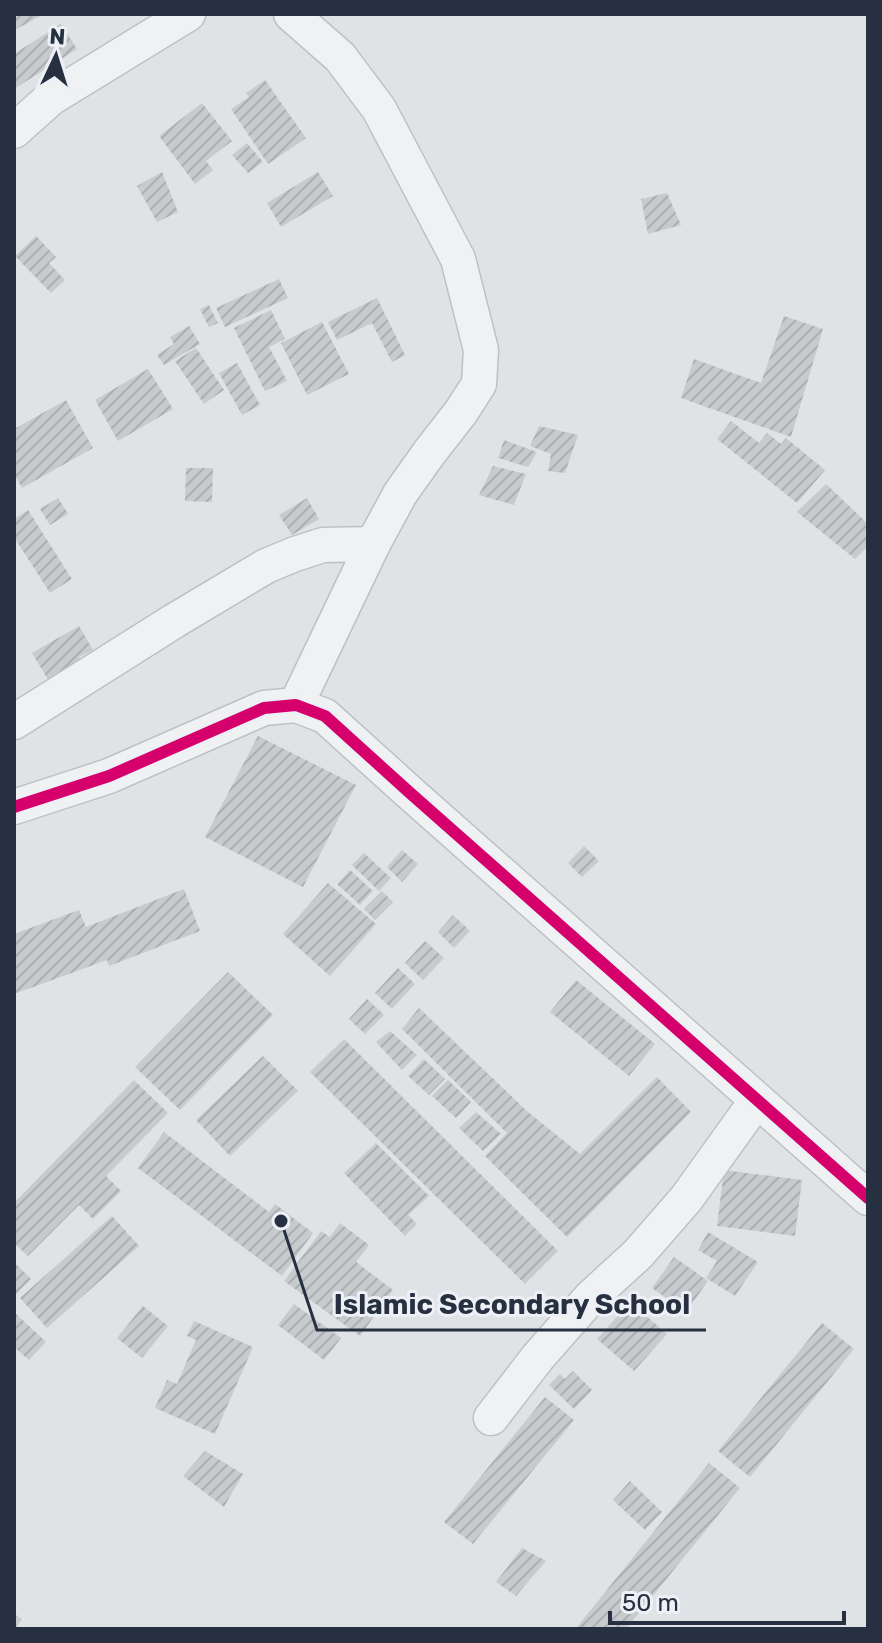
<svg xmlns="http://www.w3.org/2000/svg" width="882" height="1643" viewBox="0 0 882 1643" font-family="Rubik,sans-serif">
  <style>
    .building { fill: url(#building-hatch) }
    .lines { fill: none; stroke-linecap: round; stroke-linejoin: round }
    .minor-casing { stroke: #bec1c4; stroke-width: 37 }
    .minor { stroke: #eff1f2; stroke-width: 34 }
    .cycleway-casing { stroke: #edf1f6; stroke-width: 17 }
    .cycleway { stroke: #d6006c; stroke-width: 12 }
    .leader { fill: none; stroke: #263040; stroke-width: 3 }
    .callout-dot { fill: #263040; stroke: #edf1f6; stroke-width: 3 }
    .callout-label { font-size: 28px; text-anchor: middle; font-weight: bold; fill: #263040; stroke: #edf1f6; stroke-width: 6; stroke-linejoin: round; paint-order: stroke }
  </style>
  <defs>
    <pattern id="building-hatch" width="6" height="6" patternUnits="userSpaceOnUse" patternTransform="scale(2)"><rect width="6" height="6" fill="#c8cbce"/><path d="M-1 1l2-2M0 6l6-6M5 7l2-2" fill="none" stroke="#acafb2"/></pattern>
  </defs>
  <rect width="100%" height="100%" fill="#e0e3e6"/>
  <g class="building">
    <polygon points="14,14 44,14 15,30"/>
    <polygon points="61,24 77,49 14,89 14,54"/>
    <polygon points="265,80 306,138 268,164 231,109 249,97 246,93"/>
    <polygon points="202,103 232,141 206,161 213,170 195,184 159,136"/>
    <polygon points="247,143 263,162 248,173 232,155"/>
    <polygon points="162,172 178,212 157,222 137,186"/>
    <polygon points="318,172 333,196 281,227 267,203"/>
    <polygon points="667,193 681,225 648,234 641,199"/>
    <polygon points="36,236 56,257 49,263 65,280 51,293 15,256"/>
    <polygon points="279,279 288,298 225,327 216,308"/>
    <polygon points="377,298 405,355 392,362 372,323 337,340 328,322"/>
    <polygon points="209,305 218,323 209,327 200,309"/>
    <polygon points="271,310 285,339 269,347 287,381 265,391 234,328"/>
    <polygon points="784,316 823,329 791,437 681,398 694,359 761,383"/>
    <polygon points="322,322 349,374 307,395 281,343"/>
    <polygon points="189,326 200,344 164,365 157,355 174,344 170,337"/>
    <polygon points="196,348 224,390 204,404 175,361"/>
    <polygon points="237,363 260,405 242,415 219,373"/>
    <polygon points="148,369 173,409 118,441 95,400"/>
    <polygon points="66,400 93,448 22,488 14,474 14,429"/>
    <polygon points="731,421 759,443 767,433 781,444 786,438 825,470 797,503 717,439"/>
    <polygon points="539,426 578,435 565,473 548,471 551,454 530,446"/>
    <polygon points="504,440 537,452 528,467 498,458"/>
    <polygon points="493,466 526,474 514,505 479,495"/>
    <polygon points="186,468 213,468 212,502 185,501"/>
    <polygon points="826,484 868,524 868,546 855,559 797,512"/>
    <polygon points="58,498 68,514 50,525 40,509"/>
    <polygon points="307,498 319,519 292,535 279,515"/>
    <polygon points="28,510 72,579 50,593 14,537 14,519"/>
    <polygon points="79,626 93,650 79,657 83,664 50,683 32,653"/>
    <polygon points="258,736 356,785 303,887 205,837"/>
    <polygon points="584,846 599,861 582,877 568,863"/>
    <polygon points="402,850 418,864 402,882 387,867"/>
    <polygon points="364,853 391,878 379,891 352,865"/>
    <polygon points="350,870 373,891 360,905 337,884"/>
    <polygon points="328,883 376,924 330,976 283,934"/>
    <polygon points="184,889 200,931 109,966 107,960 14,994 14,934 79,910 86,927"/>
    <polygon points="382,891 393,902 375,920 364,909"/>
    <polygon points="453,915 470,931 454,948 438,932"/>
    <polygon points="425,941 444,958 423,980 405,963"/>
    <polygon points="398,968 415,984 392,1009 375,993"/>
    <polygon points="228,972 273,1015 180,1110 135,1067"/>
    <polygon points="576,980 655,1044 629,1076 550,1012"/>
    <polygon points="367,999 384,1015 365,1034 349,1019"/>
    <polygon points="419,1008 528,1112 580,1154 657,1077 691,1112 567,1237 485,1156 507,1133 402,1029"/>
    <polygon points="390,1031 417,1055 402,1070 376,1042"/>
    <polygon points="344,1039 558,1251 525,1284 310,1072"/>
    <polygon points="263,1056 298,1091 230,1156 196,1120"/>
    <polygon points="424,1059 445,1079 429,1095 408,1076"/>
    <polygon points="134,1080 168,1113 106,1176 121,1191 93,1219 79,1205 28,1256 14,1243 14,1203"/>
    <polygon points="448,1080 471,1102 456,1118 432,1096"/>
    <polygon points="476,1112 501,1134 483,1151 459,1128"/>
    <polygon points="164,1132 269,1212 275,1204 313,1233 282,1276 138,1168"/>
    <polygon points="376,1143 429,1196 408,1215 417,1224 405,1236 344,1173"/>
    <polygon points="724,1170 802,1180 795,1236 717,1226"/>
    <polygon points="112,1216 139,1246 47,1328 20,1298"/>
    <polygon points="340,1223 369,1245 356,1262 393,1290 360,1336 284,1281 321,1231 330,1237"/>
    <polygon points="708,1232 758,1262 735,1296 706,1278 717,1261 698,1250"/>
    <polygon points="674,1257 708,1281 686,1312 652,1288"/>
    <polygon points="14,1262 31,1279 14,1296"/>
    <polygon points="630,1302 667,1334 634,1371 597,1339"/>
    <polygon points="294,1304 341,1338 324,1360 278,1325"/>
    <polygon points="143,1306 168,1326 142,1358 117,1338"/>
    <polygon points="14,1312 46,1342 29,1360 14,1347"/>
    <polygon points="194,1321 253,1347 215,1434 155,1408 167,1380 177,1384 196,1340 187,1336"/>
    <polygon points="822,1323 854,1349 750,1477 718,1451"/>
    <polygon points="573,1371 592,1390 574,1409 549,1385 560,1374 565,1379"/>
    <polygon points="545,1397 574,1420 473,1544 444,1522"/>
    <polygon points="205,1451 243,1474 224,1507 183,1476"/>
    <polygon points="709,1463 740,1488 626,1629 580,1629 577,1627"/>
    <polygon points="630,1481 662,1512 645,1530 613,1500"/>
    <polygon points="522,1548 546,1561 516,1596 496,1582"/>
    <polygon points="14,1614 22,1619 15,1629 14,1629"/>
  </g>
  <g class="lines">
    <defs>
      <g id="minor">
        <polyline points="291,14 340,57 379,109 458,259 481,350 479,384 461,412 429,453 400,494 373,544 296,705"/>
        <polyline points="14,131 51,98 188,14"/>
        <polyline points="14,722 174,621 266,566 295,554 323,545 373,544"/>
        <polyline points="14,807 109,776 264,708 296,705 325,716 409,792 868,1198"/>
        <polyline points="491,1418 538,1357 591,1297 638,1254 686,1199 757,1100"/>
      </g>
    </defs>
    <use href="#minor" class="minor-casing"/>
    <use href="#minor" class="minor"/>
    <defs>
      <polyline id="cycleway" points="14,807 109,776 264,708 296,705 325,716 409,792 868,1198"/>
    </defs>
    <use href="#cycleway" class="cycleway-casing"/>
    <use href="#cycleway" class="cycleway"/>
  </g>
  <path class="leader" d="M281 1221L317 1330H706"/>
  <circle class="callout-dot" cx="281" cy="1221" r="8"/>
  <g class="callout-label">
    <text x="512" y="1314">Islamic Secondary School</text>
  </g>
  <rect width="882" height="1643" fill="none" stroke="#263040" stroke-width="32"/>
  <g transform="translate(56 56) rotate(4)" stroke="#edf1f6" stroke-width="6" paint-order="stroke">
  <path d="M0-6L14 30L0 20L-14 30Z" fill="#263040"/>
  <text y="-12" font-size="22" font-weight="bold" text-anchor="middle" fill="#263040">N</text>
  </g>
  <path d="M610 1611v12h234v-12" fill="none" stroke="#263040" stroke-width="4"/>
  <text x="622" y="1611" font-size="24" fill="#263040" stroke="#edf1f6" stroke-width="6" paint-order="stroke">50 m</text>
</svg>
